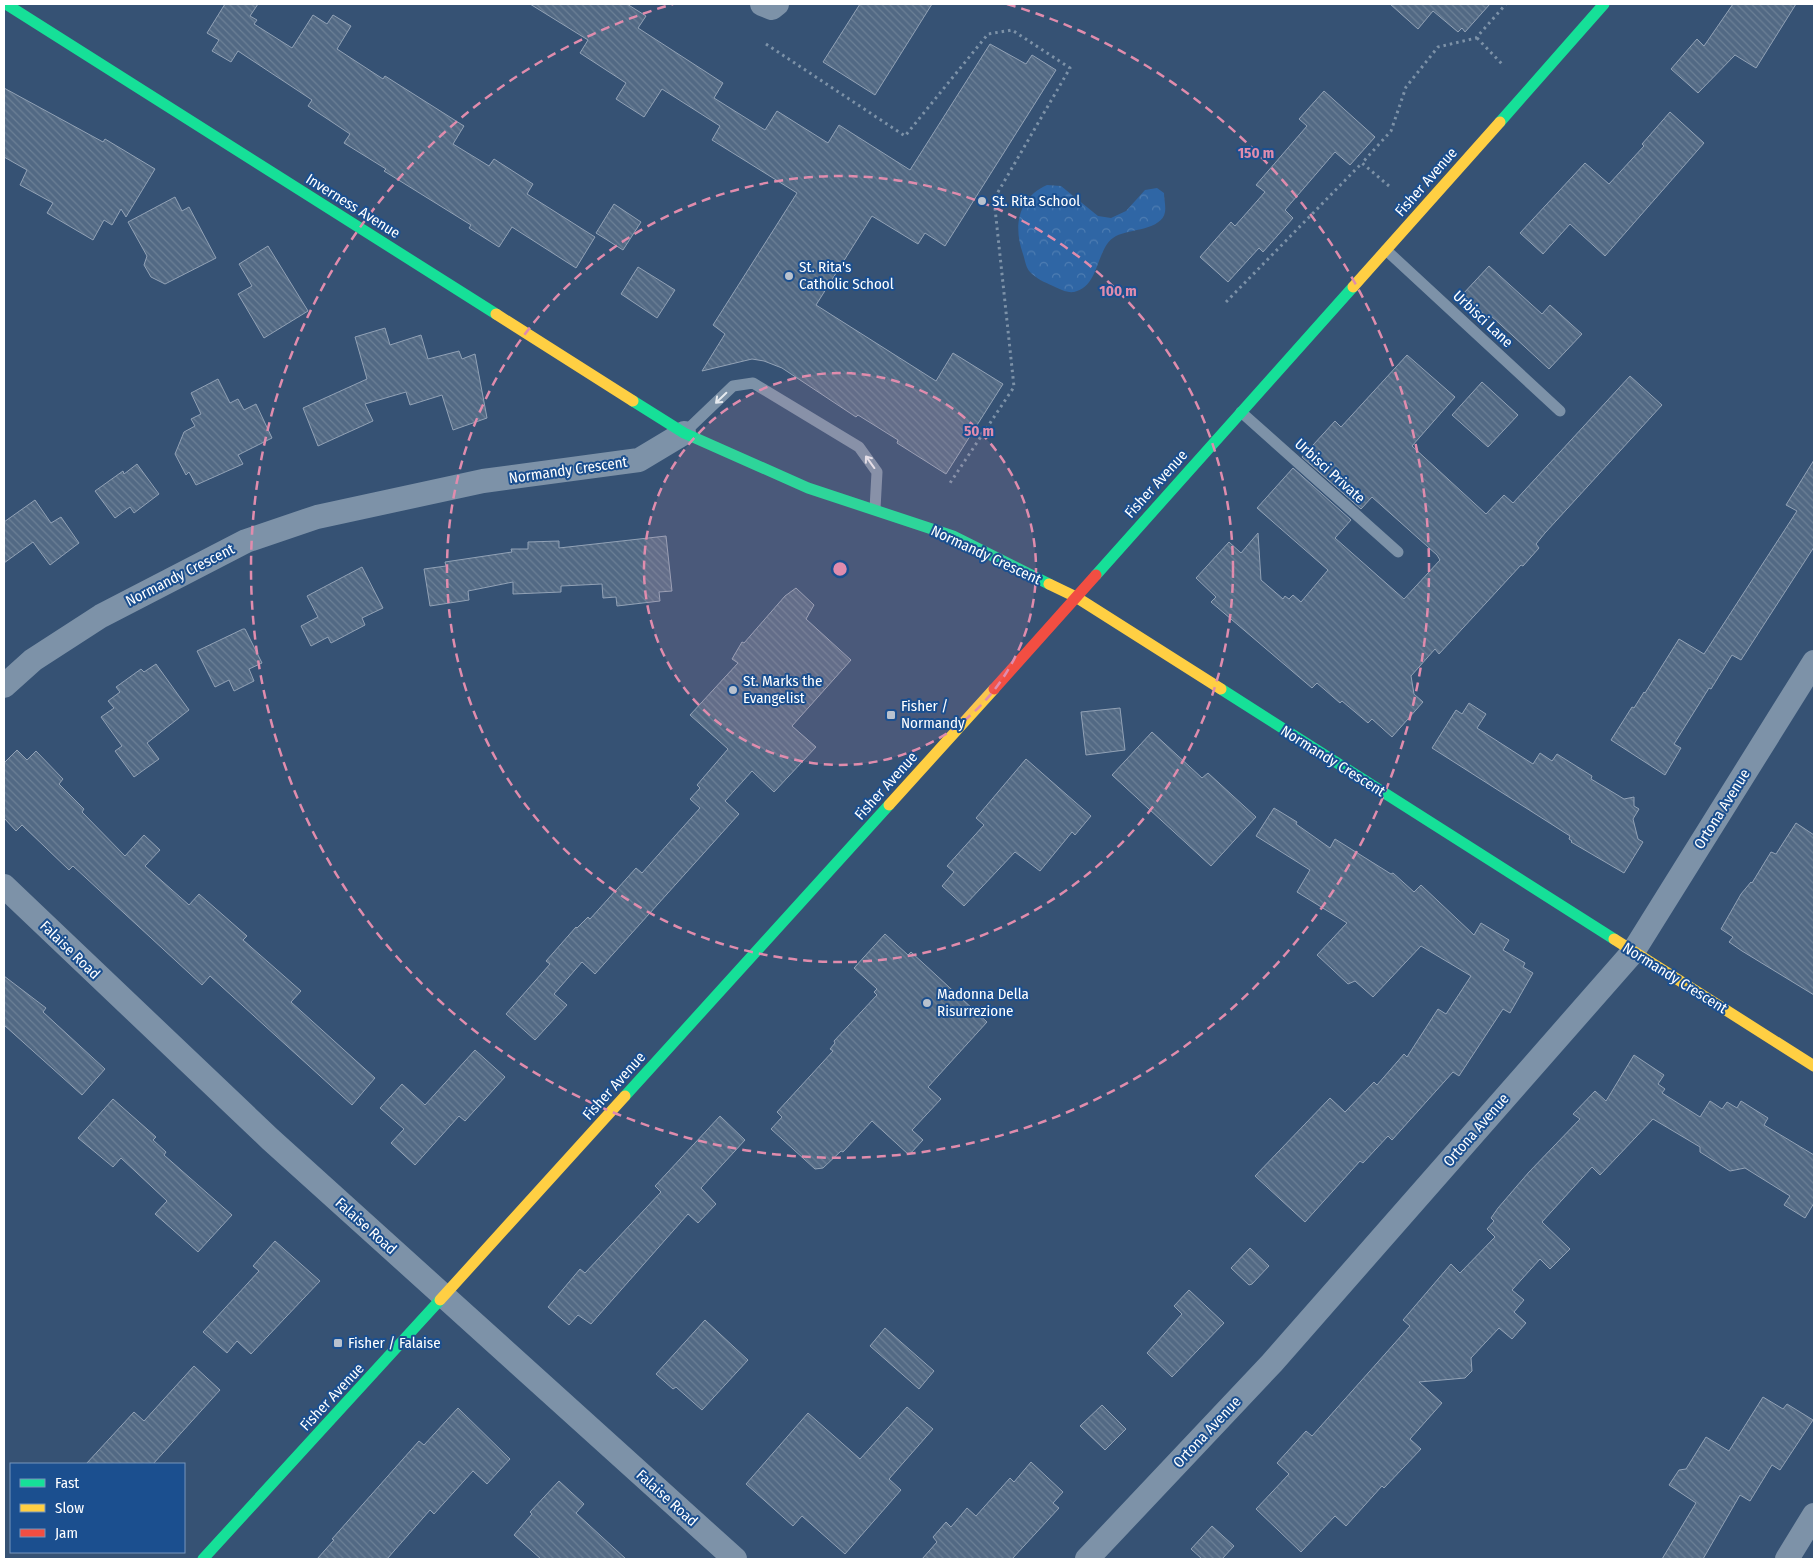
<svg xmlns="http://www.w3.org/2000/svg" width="1818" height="1563" viewBox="0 0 1818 1563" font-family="'Fira Sans Condensed',sans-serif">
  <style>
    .forest { fill: url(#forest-crowns) }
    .building { fill: url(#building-back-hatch); stroke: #92a2b6 }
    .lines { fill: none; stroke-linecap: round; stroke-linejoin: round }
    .path { stroke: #7d92a8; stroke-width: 3; stroke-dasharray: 2.5 4; stroke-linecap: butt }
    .lane { stroke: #7d92a8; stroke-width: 11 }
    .street { stroke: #7d92a8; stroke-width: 24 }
    .fast { stroke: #16e098; stroke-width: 11 }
    .slow { stroke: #ffcf43; stroke-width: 11 }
    .jam { stroke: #f24e42; stroke-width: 11 }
    .oneway { stroke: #e5e9ee }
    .ring { fill: none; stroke: #e08cad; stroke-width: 2.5; stroke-dasharray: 9 6 }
    .poi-dot { fill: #b9c2ce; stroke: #1b4f8f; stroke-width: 2 }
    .labels { text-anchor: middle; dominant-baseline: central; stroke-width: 4; stroke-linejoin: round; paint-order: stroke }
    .street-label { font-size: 15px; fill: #fff; stroke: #1b4f8f }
    .poi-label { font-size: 15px; fill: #fff; stroke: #1b4f8f; text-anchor: start }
    .centre { fill: #e08cad; stroke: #1b4f8f; stroke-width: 2.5 }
    .ring-label { font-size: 15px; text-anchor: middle; font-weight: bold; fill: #e08cad; stroke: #1b4f8f; stroke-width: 4; stroke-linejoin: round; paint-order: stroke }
  </style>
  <defs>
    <pattern id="forest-crowns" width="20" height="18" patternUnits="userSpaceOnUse" patternTransform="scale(1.25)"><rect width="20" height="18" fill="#2f66a5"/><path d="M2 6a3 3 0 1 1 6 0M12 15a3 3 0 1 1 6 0" fill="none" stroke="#4e7db2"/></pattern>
    <pattern id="building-back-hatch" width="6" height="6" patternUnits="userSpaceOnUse" patternTransform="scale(1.25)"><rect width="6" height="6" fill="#526984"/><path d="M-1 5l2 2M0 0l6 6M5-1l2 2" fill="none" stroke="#6c8096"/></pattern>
  </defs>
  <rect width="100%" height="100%" fill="#365274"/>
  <path class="forest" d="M 1047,185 L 1061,186 L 1098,216 L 1111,218 L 1126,211 L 1145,190 L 1157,188 L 1164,193 C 1164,199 1166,206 1165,212 C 1162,230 1130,229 1116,236 C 1095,247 1101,286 1074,292 C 1067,293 1059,289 1053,286 C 1044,282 1037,279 1030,272 C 1026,268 1025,260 1023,254 C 1013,226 1018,198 1047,185 Z"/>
  <g class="building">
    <polygon points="225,4 258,4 250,16 257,20 254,24 292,48 313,15 327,24 333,15 351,26 337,49 383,79 385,76 464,126 453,144 489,166 494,159 533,184 527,194 595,237 576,268 512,227 499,247 469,228 471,225 384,171 386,169 344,143 350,134 308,106 312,100 300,92 238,51 231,62 212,51 219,40 207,33"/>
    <polygon points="530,4 627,4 646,16 638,28 723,83 714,98 765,130 777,111 828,143 839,125 910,170 990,44 1026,64 1032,55 1056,70 945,246 925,233 918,244 872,216 816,305 936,381 953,353 1003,384 946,474 897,443 898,440 858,415 856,417 782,368 764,361 752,359 702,371 725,334 713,325 797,193 712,140 720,126 662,89 644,117 616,99 626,83 580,53 588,40"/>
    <polygon points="860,4 932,4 875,95 823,62"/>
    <polygon points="1390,4 1490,4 1465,32 1462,28 1458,32 1433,11 1418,29"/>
    <polygon points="1733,4 1796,4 1756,68 1735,55 1698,93 1671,69 1697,39 1704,46"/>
    <polygon points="4,88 103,142 105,139 155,169 126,217 121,209 112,225 104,220 93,240 47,213 53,203 20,185 27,170 4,157"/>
    <polygon points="1324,91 1375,137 1350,165 1335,152 1285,210 1293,218 1263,252 1259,248 1228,282 1200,257 1231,222 1235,226 1265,192 1256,185 1307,126 1299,119"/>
    <polygon points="1670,112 1704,143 1605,256 1570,224 1543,254 1520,233 1585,163 1609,184 1644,146 1642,144"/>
    <polygon points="175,197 182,211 189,207 216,258 165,284 151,277 144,265 147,256 128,222"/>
    <polygon points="614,204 641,222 623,250 596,233"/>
    <polygon points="268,246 308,311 264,338 238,294 252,286 239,264"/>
    <polygon points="1489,266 1542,314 1550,305 1582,334 1549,369 1489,314 1487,317 1462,295"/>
    <polygon points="638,267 675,290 657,318 621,294"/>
    <polygon points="385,328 390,345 421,335 428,359 459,351 462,359 475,354 487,418 453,430 442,395 410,405 406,392 365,404 373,421 318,446 303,408 367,379 355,337"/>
    <polygon points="1407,355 1455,397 1412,446 1486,514 1504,495 1513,503 1630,376 1662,405 1545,533 1536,544 1539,548 1523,566 1521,565 1439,654 1435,649 1411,676 1414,694 1423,702 1392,737 1372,719 1368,723 1342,701 1340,703 1317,683 1312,688 1211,602 1216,597 1196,578 1229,542 1241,553 1258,533 1261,580 1283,599 1285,596 1289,599 1293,595 1301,602 1328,570 1257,508 1293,468 1351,520 1335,538 1404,599 1440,560 1437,555 1372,497 1361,509 1302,457 1335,421 1341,427"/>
    <polygon points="218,379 230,403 238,399 244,410 256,404 272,438 238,455 243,464 196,485 189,472 186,475 175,454 184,432 195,426 191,419 201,414 191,393"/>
    <polygon points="1482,382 1518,415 1488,447 1452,415"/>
    <polygon points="1814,460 1814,547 1741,660 1732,655 1711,689 1709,688 1674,744 1681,748 1665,775 1611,740 1632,707 1634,708 1644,692 1645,693 1679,639 1704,654 1797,511 1786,505"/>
    <polygon points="137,464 159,494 134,513 130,507 115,518 95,491 123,471 124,474"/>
    <polygon points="35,500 51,523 61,517 79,543 50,565 33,542 4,563 4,522"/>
    <polygon points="666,536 672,591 659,592 660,601 617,606 616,597 603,598 602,584 561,586 561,592 513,594 513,582 468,591 469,600 430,606 424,569 446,566 445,562 512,552 511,549 528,549 528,542 559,541 559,548"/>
    <polygon points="362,567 383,608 362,618 365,625 331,643 328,637 311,646 301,626 318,617 307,596"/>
    <polygon points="796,588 814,605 806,619 851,660 792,726 816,747 774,792 752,771 725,801 739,814 595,974 582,962 554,994 567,1005 535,1040 506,1014 550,964 546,961 576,927 577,928 588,917 590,919 636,868 642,873 700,808 690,799 700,788 697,785 728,749 690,715 738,663 732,659 742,642 744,643 785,596"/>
    <polygon points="243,629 245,629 262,663 249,669 254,681 234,691 229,680 215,687 197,651"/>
    <polygon points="156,664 189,710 147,743 159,759 134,777 115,751 122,746 101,717 114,708 108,701 120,692 116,687 141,669 144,672"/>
    <polygon points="1469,703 1486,714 1477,728 1533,764 1540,753 1552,761 1557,754 1592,776 1591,779 1624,799 1634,797 1634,806 1639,809 1633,819 1638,839 1643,842 1624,873 1571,842 1572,841 1569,839 1570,836 1432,748 1456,710 1462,714"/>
    <polygon points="1120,708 1125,750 1086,755 1081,712"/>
    <polygon points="1152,732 1202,778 1208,773 1256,817 1211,866 1112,775"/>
    <polygon points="17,750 27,760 36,751 63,779 59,784 84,809 82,812 125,856 144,835 160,850 145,866 189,905 199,894 247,936 243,940 301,991 291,1002 375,1078 352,1105 210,976 202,985 73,866 69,870 22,825 16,831 4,818 4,763"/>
    <polygon points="1026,759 1091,816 1075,835 1072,832 1040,871 1015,852 964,906 942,886 954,872 947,866 984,825 976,818"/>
    <polygon points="1274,808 1297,822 1296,824 1330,848 1335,839 1391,874 1393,873 1414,892 1421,885 1474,935 1481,923 1509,940 1503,950 1525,963 1523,967 1533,973 1510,1013 1503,1009 1459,1076 1453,1072 1392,1140 1388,1136 1363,1163 1360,1161 1305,1222 1255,1176 1330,1098 1345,1112 1374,1082 1377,1085 1404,1054 1407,1057 1438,1009 1446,1014 1471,976 1421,946 1373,997 1355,981 1348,984 1317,955 1347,923 1297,892 1310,870 1256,836"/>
    <polygon points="1796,823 1814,835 1814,995 1742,951 1729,942 1733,937 1721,929 1741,894 1751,882 1752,883 1771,852 1776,854"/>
    <polygon points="885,934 908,955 911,952 987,1022 928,1087 941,1099 912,1130 923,1140 909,1155 872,1121 843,1152 841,1151 823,1168 815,1169 771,1129 782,1117 777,1112 833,1051 830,1049 835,1043 834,1041 877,995 874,992 877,989 854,968"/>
    <polygon points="4,976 46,1008 43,1012 105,1069 82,1095 4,1025"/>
    <polygon points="475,1050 505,1077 465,1121 459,1116 415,1165 391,1143 404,1129 380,1108 402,1084 425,1105"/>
    <polygon points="1634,1055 1664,1075 1658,1084 1665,1089 1662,1093 1700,1117 1710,1101 1722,1109 1727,1102 1737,1108 1741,1101 1768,1118 1764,1125 1814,1155 1814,1203 1805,1218 1784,1205 1790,1196 1745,1168 1730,1171 1700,1152 1700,1147 1653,1119 1600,1175 1592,1167 1542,1222 1570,1249 1550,1269 1540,1259 1512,1290 1524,1300 1514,1312 1526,1323 1512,1339 1499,1328 1471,1358 1472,1371 1465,1378 1419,1382 1442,1403 1410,1439 1421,1449 1384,1488 1382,1486 1346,1526 1335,1516 1301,1552 1256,1509 1289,1474 1277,1463 1306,1431 1312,1436 1410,1326 1403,1320 1451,1264 1460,1273 1495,1237 1487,1229 1494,1221 1491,1218 1498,1208 1529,1172 1580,1119 1573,1114 1595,1091 1606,1101"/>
    <polygon points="113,1099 156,1137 153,1140 166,1152 164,1155 232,1215 198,1252 155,1214 167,1201 121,1158 113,1167 78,1138"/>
    <polygon points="720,1116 745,1140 701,1188 716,1204 698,1223 688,1214 591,1324 578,1315 569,1325 548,1307 580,1269 585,1273 661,1192 655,1186"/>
    <polygon points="275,1241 320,1281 251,1354 237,1341 227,1353 203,1332 259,1271 253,1266"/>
    <polygon points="1250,1248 1269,1266 1252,1284 1249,1285 1231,1268"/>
    <polygon points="1189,1290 1224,1323 1172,1377 1147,1353 1182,1314 1174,1306"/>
    <polygon points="705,1320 748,1360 702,1410 676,1387 673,1389 656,1374"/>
    <polygon points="885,1328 934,1371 919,1389 870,1346"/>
    <polygon points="194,1366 220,1390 153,1464 86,1464 134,1412 144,1421"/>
    <polygon points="1763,1397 1783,1409 1787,1404 1813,1420 1780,1470 1772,1465 1750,1501 1740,1495 1703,1559 1662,1559 1696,1503 1669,1485 1679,1470 1686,1469 1706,1437 1729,1451"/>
    <polygon points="1102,1405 1126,1429 1105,1450 1080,1426"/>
    <polygon points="907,1407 933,1429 889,1479 901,1490 845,1554 802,1516 793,1526 746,1484 808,1413 860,1459"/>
    <polygon points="458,1408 510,1459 487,1484 473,1471 434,1514 430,1510 387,1559 317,1559 334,1540 332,1539 419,1441 424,1445"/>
    <polygon points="1031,1462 1063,1492 1053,1503 1059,1508 1012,1559 922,1559 937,1542 933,1537 946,1522 951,1527 967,1508 976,1516 1010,1478 1014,1482"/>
    <polygon points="559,1481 584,1504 576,1513 626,1559 541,1559 514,1535 532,1514 530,1512"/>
    <polygon points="1212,1526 1234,1546 1222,1559 1202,1559 1191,1549"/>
  </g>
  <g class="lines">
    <g class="path">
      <polyline points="1477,38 1502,64"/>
      <polyline points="766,44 905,136 988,34 1012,30 1070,68 994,199 1014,387 950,483"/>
      <polyline points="1389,186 1362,163 1391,131 1406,87 1438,47 1476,38 1506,4"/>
      <polyline points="1226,302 1362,163"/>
    </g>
    <g class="lane">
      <polyline points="1386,250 1560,411"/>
      <polyline points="1241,412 1398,552"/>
      <polyline points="685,432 733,386 753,383 859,447 877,472 875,509"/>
    </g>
    <g class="street">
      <polyline points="762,4 772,8 777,4"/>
      <polyline points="4,686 33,660 101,616 246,541 317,517 483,481 639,460 684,433"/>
      <polyline points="4,886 270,1139 735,1559"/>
      <polyline points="1087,1559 1272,1363 1633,952 1814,662"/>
      <polyline points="1787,1559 1814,1515"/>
    </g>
    <g class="fast">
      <polyline points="6,4 496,314"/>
      <polyline points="1500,122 1604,4"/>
      <polyline points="633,401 684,433 808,488 953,536 1049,584"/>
      <polyline points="1096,575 1353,287"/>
      <polyline points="1221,689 1614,939"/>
      <polyline points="625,1096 889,805"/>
      <polyline points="203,1559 440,1300"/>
    </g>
    <g class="slow">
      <polyline points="1353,287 1500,122"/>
      <polyline points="496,314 633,401"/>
      <polyline points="1049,584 1076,597 1221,689"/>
      <polyline points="889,805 994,689"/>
      <polyline points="1614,939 1814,1066"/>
      <polyline points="440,1300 625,1096"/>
    </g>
    <polyline class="jam" points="994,689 1096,575"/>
  </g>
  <defs><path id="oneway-shaft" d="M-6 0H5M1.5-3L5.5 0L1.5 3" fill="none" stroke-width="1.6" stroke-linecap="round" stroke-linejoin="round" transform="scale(1.25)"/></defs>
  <g class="oneway">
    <use href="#oneway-shaft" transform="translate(721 398) rotate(136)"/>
    <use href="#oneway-shaft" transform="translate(870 462) rotate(-126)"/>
  </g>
  <circle cx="840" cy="569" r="196" fill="#e08cad" fill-opacity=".12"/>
  <g class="ring">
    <circle cx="840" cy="569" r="196"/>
    <circle cx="840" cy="569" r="393"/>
    <path d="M1007 4A589 589 0 1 1 673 4"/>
  </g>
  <g class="poi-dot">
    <circle cx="982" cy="201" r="5"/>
    <circle cx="789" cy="276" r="5"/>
    <circle cx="733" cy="690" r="5"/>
    <rect x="886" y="710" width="10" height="10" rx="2.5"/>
    <circle cx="927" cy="1003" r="5"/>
    <rect x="333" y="1338" width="10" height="10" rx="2.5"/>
  </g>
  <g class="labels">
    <g class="street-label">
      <text transform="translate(1426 182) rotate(-49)">Fisher Avenue</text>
      <text transform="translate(353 206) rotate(32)">Inverness Avenue</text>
      <text transform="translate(1483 319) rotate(43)">Urbisci Lane</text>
      <text transform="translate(568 470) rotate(-8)">Normandy Crescent</text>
      <text transform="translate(1330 471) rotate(42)">Urbisci Private</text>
      <text transform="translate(1156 484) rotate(-48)">Fisher Avenue</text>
      <text transform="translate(986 555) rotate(25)">Normandy Crescent</text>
      <text transform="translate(180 575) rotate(-27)">Normandy Crescent</text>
      <text transform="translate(1333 761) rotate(32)">Normandy Crescent</text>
      <text transform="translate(886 786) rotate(-48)">Fisher Avenue</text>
      <text transform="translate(1722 809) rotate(-58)">Ortona Avenue</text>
      <text transform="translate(70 950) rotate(44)">Falaise Road</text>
      <text transform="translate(1675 978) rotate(32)">Normandy Crescent</text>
      <text transform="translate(614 1086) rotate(-48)">Fisher Avenue</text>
      <text transform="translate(1476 1130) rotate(-49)">Ortona Avenue</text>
      <text transform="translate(366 1226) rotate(42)">Falaise Road</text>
      <text transform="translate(332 1397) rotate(-47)">Fisher Avenue</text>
      <text transform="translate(1207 1432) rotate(-47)">Ortona Avenue</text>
      <text transform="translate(667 1498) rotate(42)">Falaise Road</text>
    </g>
    <g class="poi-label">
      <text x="992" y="201">St. Rita School</text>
      <text x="799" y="267">St. Rita's<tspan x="799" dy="17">Catholic School</tspan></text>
      <text x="743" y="681">St. Marks the<tspan x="743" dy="17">Evangelist</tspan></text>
      <text x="901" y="706">Fisher /<tspan x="901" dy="17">Normandy</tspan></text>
      <text x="937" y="994">Madonna Della<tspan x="937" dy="17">Risurrezione</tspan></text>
      <text x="348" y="1343">Fisher / Falaise</text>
    </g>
  </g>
  <circle cx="840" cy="569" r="8" class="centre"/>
  <g class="ring-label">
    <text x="1256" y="158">150 m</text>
    <text x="1118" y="296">100 m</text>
    <text x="979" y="436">50 m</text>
  </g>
  <rect width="1818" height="1563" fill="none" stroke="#ffffff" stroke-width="10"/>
  <rect x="10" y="1463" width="175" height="90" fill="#1b4f8f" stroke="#7695bc"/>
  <rect x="20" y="1479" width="25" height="8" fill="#16e098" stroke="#7695bc"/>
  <text x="55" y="1488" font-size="15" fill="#ffffff">Fast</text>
  <rect x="20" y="1504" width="25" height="8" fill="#ffcf43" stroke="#7695bc"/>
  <text x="55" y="1513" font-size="15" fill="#ffffff">Slow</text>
  <rect x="20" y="1529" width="25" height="8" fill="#f24e42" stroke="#7695bc"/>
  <text x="55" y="1538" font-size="15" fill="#ffffff">Jam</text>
</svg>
